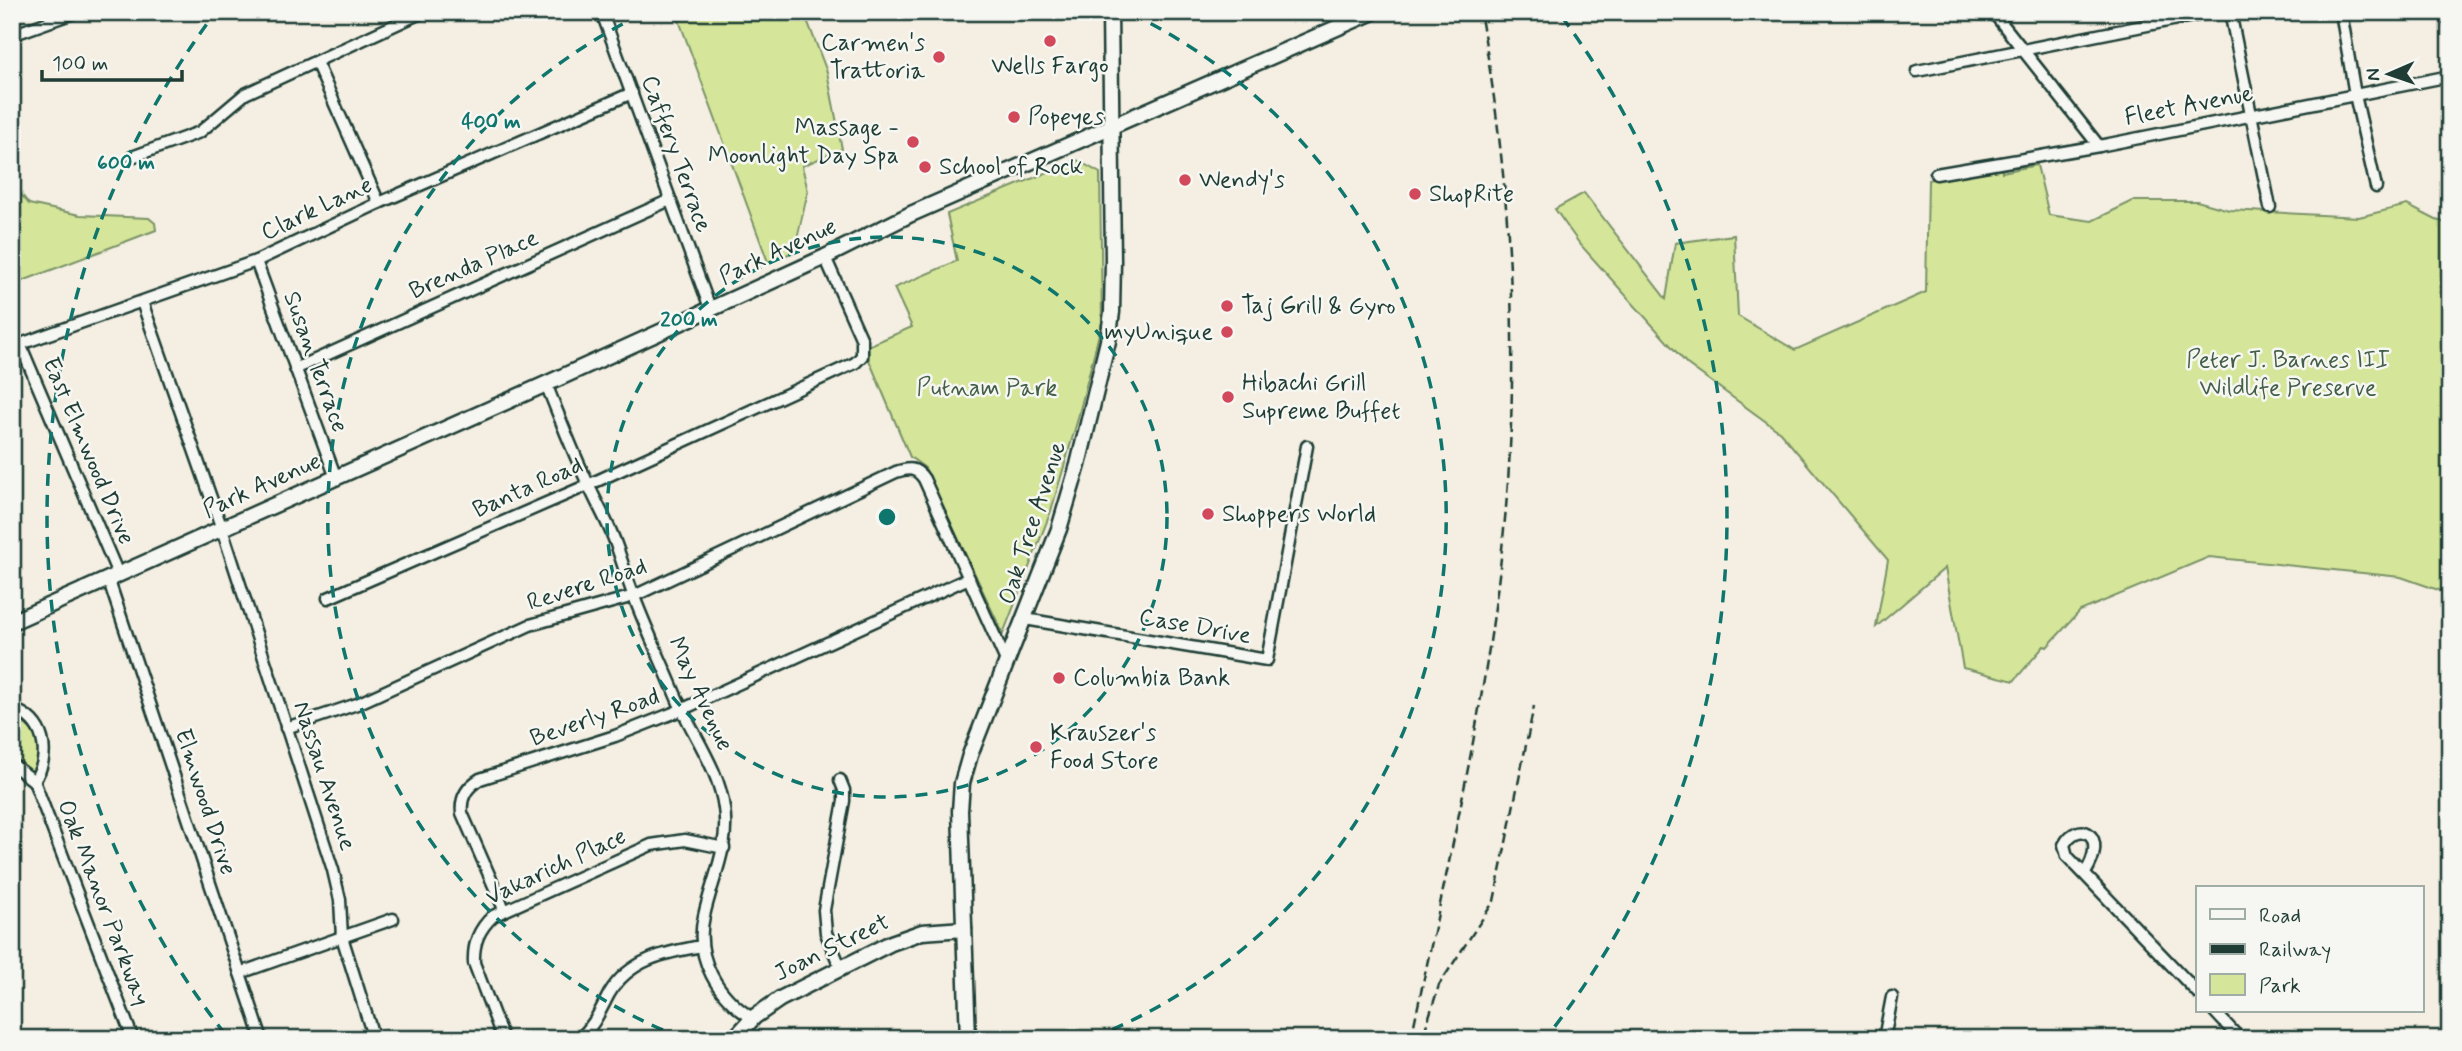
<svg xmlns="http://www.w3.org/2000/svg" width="2462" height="1051" viewBox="0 0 2462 1051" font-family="Mynerve,sans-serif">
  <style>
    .green { fill: #d5e69a; stroke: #7a9267; stroke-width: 2 }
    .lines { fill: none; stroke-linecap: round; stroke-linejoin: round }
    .street-casing { stroke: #1f3d34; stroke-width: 15 }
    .secondary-casing { stroke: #1f3d34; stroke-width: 19 }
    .street { stroke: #f6f6f2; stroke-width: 10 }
    .secondary { stroke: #f6f6f2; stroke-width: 14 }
    .rail { stroke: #1f3d34; stroke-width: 2.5; stroke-dasharray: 10 5; stroke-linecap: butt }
    .ring { fill: none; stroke: #0f766e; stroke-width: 3.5; stroke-dasharray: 12 9 }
    .poi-dot { fill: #d1495b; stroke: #f6f6f2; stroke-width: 2.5 }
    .labels { text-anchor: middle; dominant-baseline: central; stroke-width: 5; stroke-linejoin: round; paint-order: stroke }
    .poi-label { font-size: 24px; fill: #1f3d34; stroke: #f6f6f2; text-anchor: start }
    .street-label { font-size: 24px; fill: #1f3d34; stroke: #f6f6f2 }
    .park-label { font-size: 24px; fill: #435f48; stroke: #f6f6f2 }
    .centre { fill: #0f766e; stroke: #f6f6f2; stroke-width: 3.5 }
    .ring-label { font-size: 21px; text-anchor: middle; font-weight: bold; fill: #0f766e; stroke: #f6f6f2; stroke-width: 5; stroke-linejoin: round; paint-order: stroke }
  </style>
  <rect width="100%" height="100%" fill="#f4efe2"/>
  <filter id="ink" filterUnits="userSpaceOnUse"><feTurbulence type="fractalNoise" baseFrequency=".0143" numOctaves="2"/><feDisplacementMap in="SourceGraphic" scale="14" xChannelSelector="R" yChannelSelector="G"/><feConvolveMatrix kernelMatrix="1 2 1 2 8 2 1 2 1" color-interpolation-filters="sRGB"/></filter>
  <g filter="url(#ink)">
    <g class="green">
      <polygon points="676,12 804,12 827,72 842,149 802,166 808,191 794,252 768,262"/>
      <polygon points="1077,160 1100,173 1102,322 1077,422 1051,511 1003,634 925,468 910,457 869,360 868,346 912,327 894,288 957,261 947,214"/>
      <polygon points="2000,161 2002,172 2037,165 2049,215 2092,221 2133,201 2197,201 2229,210 2359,217 2407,205 2436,220 2450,224 2450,594 2401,577 2209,557 2080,611 2047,647 2044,646 2014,681 1963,668 1945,568 1876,627 1888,560 1780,432 1687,364 1579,243 1555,209 1584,193 1666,299 1675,243 1734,235 1738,316 1795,350 1926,292 1928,180"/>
      <polygon points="12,183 29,204 80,215 149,218 155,223 156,230 12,285"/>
      <path d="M 13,719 C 39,727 45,750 34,772 L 25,770 L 12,756 Z"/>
    </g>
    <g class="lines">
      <defs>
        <g id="street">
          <polyline points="1993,12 2099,146"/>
          <polyline points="2230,12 2270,207"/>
          <polyline points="2341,12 2355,95 2376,187"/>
          <polyline points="2448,12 2450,23"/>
          <polyline points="602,13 710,308"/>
          <polyline points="12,35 76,12"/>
          <polyline points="316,62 379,203"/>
          <polyline points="1917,71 2213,12"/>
          <polyline points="132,157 200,132 245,94 423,12"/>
          <polyline points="1936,174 2099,146 2450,76"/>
          <polyline points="256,261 336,478"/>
          <polyline points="142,302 222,529 333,870 340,900 342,937 374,1039"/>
          <polyline points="20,344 118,574"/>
          <polyline points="12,347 256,261 379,203 632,93"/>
          <polyline points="295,369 670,200"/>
          <path d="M 546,384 C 560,418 573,453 589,486 C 597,504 607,521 614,539 C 621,557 626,576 633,594 C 646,629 662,662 676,696 C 691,733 719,768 724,808 C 730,847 712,879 704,916 C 694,958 718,997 752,1018"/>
          <polyline points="108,578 262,1039"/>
          <polyline points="328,598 588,485 855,363 862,356 862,340 825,257"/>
          <polyline points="1025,619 1267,660 1307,446"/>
          <path d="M 12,709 C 45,719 52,755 34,781"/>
          <path d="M 286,728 L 357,704 L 530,625 L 634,596 L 896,472 C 909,468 916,467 924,479 L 1007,663"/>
          <polyline points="12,764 34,781 133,1039"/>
          <polyline points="840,780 844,790 844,801 824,910 826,933 841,969"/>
          <path d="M 2085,873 C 2110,834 2078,818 2064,845 L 2067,856 L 2198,993"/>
          <path d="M 504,909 L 462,813 C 460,797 467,787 480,779 L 615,736 L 681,710 L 969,578"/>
          <polyline points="240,973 393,919"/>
          <polyline points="2214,1011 2240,1039"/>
          <path d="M 503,1039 L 474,963 C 473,943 479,929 493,916 L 651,845 L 685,840 L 724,848"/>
          <path d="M 579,1039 C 594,1026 600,1011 609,994 C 629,959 667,952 702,946"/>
          <polyline points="1884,1039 1892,997"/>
        </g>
        <g id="secondary">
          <polyline points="12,622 546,384 825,257 911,214 1373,12"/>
          <polyline points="734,1039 754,1017 780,999 891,943 922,932 964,929"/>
          <polyline points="968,1039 960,811 962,783 970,755 1059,529 1078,465 1108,341 1112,312 1113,261 1110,12"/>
        </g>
      </defs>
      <use href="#street" class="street-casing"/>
      <use href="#secondary" class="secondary-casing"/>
      <use href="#street" class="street"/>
      <use href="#secondary" class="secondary"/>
      <g class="rail">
        <polyline points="1424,1033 1439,985 1494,901 1534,706"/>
        <path d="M 1411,1039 C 1446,873 1486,708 1503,539 C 1521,367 1512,183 1480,12"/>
      </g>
    </g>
  </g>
  <g class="ring">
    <circle cx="887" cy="517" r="280"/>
    <path d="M682 1038A560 560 0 0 1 642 14M1132 14A560 560 0 0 1 1092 1038"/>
    <path d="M225 1034A840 840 0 0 1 212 17M1562 17A840 840 0 0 1 1549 1034"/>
  </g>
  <g class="poi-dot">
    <circle cx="1050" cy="41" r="7"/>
    <circle cx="939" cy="57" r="7"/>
    <circle cx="1014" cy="117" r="7"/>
    <circle cx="913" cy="142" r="7"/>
    <circle cx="925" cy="167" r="7"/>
    <circle cx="1185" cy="180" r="7"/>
    <circle cx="1415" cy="194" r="7"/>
    <circle cx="1227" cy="306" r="7"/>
    <circle cx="1227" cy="332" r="7"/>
    <circle cx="1228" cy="397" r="7"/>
    <circle cx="1208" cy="514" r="7"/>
    <circle cx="1059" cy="678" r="7"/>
    <circle cx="1036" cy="747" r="7"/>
  </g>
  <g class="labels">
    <g class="poi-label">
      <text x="925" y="43" text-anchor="end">Carmen's<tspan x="925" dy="28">Trattoria</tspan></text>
      <text x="1050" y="66" text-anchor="middle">Wells Fargo</text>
      <text x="1028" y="117">Popeyes</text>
      <text x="899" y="128" text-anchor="end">Massage -<tspan x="899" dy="28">Moonlight Day Spa</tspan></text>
      <text x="939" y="167">School of Rock</text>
      <text x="1199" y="180">Wendy's</text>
      <text x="1429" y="194">ShopRite</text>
      <text x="1241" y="306">Taj Grill &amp; Gyro</text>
      <text x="1213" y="332" text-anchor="end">myUnique</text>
      <text x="1242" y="383">Hibachi Grill<tspan x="1242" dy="28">Supreme Buffet</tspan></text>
      <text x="1222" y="514">Shoppers World</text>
      <text x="1073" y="678">Columbia Bank</text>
      <text x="1050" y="733">Krauszer's<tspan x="1050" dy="28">Food Store</tspan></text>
    </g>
    <g class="street-label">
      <text transform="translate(2189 106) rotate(-11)">Fleet Avenue</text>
      <text transform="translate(676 154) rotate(70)">Caffery Terrace</text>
      <text transform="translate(317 209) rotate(-25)">Clark Lane</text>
      <text transform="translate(778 252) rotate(-25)">Park Avenue</text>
      <text transform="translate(474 265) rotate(-24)">Brenda Place</text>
      <text transform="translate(315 362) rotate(70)">Susan Terrace</text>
      <text transform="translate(88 451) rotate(67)">East Elmwood Drive</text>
      <text transform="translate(262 486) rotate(-24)">Park Avenue</text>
      <text transform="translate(528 488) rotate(-24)">Banta Road</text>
      <text transform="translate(1033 523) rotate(-72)">Oak Tree Avenue</text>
      <text transform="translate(587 585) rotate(-18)">Revere Road</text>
      <text transform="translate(1195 627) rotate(10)">Case Drive</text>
      <text transform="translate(700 694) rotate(65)">May Avenue</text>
      <text transform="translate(595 718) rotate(-19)">Beverly Road</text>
      <text transform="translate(324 776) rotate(72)">Nassau Avenue</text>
      <text transform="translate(205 802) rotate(72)">Elmwood Drive</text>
      <text transform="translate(556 867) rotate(-25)">Vakarich Place</text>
      <text transform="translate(103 903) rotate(69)">Oak Manor Parkway</text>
      <text transform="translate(832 948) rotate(-26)">Joan Street</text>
    </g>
    <g class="park-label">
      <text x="2288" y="360">Peter J. Barnes III<tspan x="2288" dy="28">Wildlife Preserve</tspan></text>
      <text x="987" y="388">Putnam Park</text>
    </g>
  </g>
  <circle cx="887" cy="517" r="10" class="centre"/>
  <g class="ring-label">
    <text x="491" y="128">400 m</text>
    <text x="126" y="169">600 m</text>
    <text x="689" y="326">200 m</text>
  </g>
  <rect width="2462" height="1051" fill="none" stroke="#f6f6f2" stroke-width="42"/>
  <rect x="21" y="21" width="2420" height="1009" fill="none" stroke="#1f3d34" stroke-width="2.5" filter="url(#ink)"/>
  <rect x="2196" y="886" width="228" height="126" fill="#f6f6f2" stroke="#a0aca6" stroke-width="2"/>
  <rect x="2210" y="909" width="35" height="10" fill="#f6f6f2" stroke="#a0aca6" stroke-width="2"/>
  <text x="2259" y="922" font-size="21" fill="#1f3d34">Road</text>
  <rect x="2210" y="944" width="35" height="10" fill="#1f3d34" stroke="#a0aca6" stroke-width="2"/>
  <text x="2259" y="956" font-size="21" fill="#1f3d34">Railway</text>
  <rect x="2210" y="974" width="35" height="21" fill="#d5e69a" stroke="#a0aca6" stroke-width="2"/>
  <text x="2259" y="992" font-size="21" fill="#1f3d34">Park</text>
  <g transform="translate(2389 74) rotate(268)" stroke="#f6f6f2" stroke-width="5" paint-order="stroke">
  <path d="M0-5L12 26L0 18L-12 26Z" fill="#1f3d34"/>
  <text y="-10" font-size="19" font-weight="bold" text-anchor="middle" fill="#1f3d34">N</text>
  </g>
  <path d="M42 70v10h140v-10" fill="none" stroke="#1f3d34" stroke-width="3.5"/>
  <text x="52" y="70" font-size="21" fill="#1f3d34" stroke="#f6f6f2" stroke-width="5" paint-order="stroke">100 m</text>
</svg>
